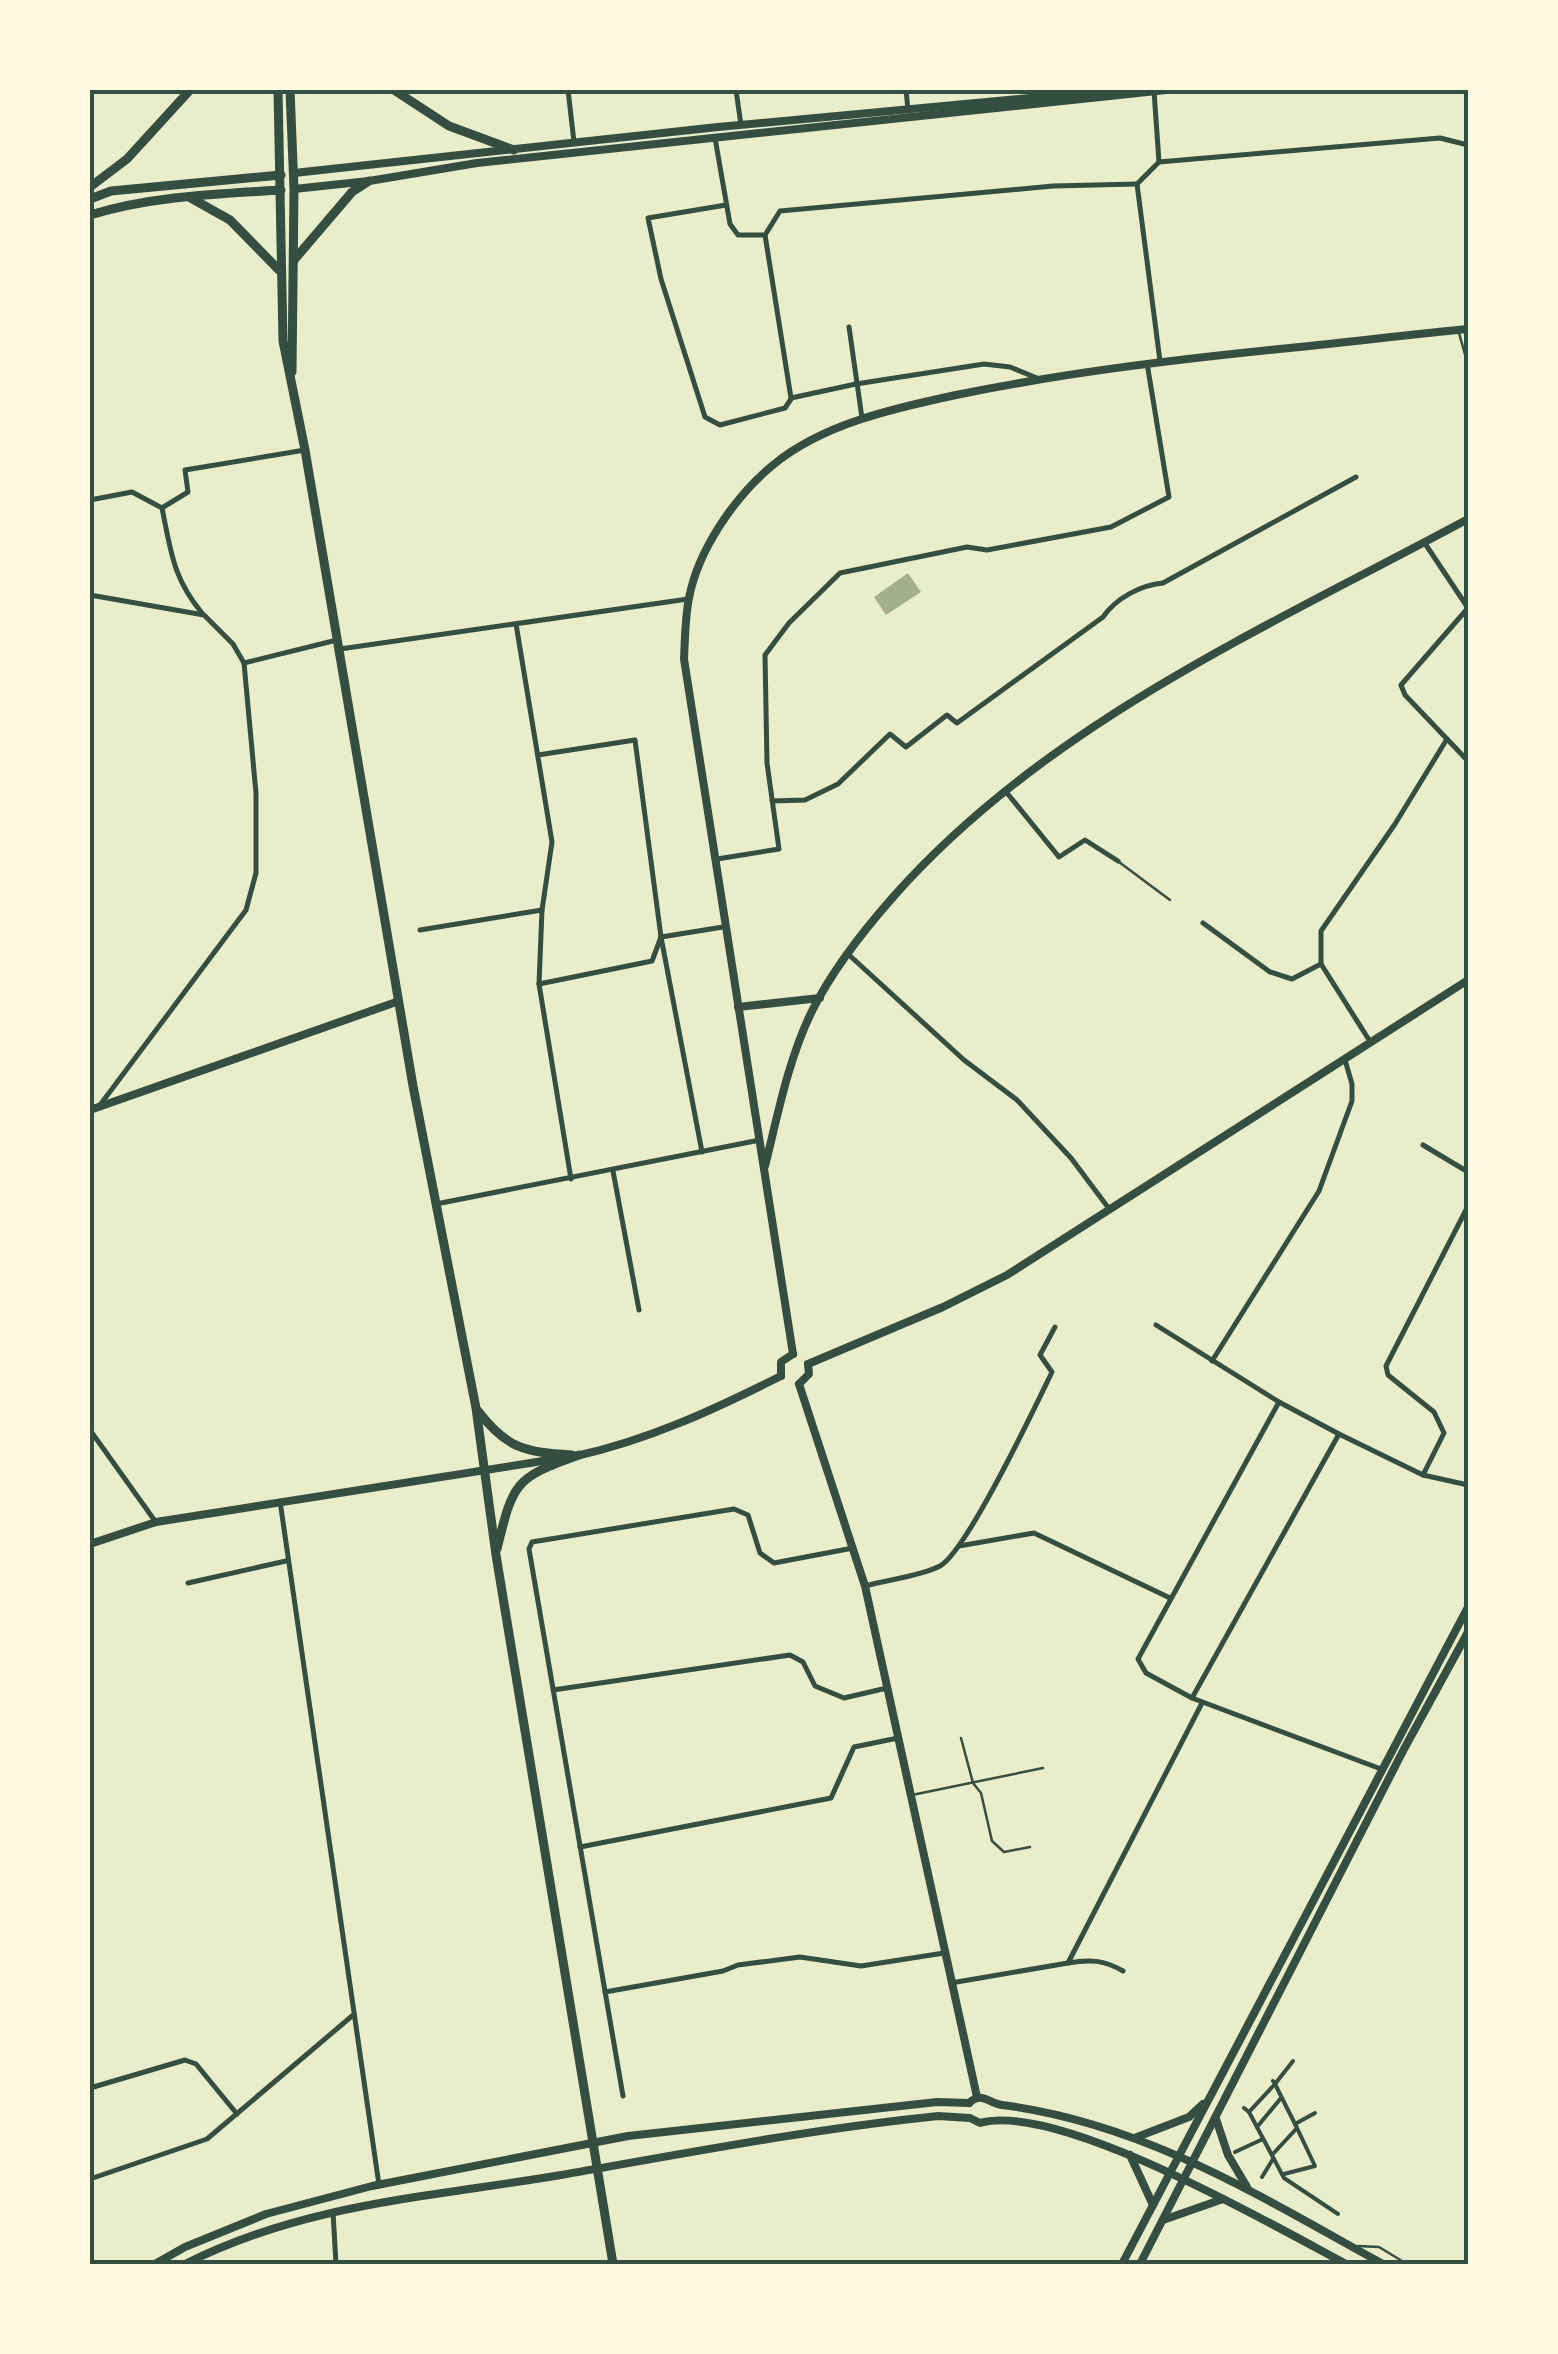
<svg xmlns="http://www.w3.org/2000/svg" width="1558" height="2354" viewBox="0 0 1558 2354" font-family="'Playfair Display',serif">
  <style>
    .water { fill: #a3b18a }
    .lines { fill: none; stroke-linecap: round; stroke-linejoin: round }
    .service { stroke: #344e41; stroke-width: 2.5 }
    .pedestrian { stroke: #344e41; stroke-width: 4 }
    .minor { stroke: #344e41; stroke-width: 5 }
    .tertiary { stroke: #344e41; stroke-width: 8 }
    .secondary { stroke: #344e41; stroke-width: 8 }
    .primary { stroke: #344e41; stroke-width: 9 }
    .neatline { fill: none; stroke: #344e41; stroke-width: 4 }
  </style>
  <rect width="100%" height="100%" fill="#e9edc9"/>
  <polygon class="water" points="908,573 921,592 886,615 874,597"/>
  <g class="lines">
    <g class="service">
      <polyline points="1459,333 1468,365"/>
      <polyline points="1119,862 1170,900"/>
      <polyline points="961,1738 973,1783 981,1793 992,1841 1004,1852 1030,1847"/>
      <polyline points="912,1795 1043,1768"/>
      <polyline points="1358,2246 1379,2247 1407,2264"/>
    </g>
    <g class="pedestrian">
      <polyline points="1244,2108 1249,2112 1284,2178 1338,2214"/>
      <polyline points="1249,2112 1275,2084 1273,2081"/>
      <polyline points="1295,2124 1315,2113"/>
      <polyline points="1257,2127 1281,2098"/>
      <polyline points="1235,2152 1263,2139"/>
      <polyline points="1272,2155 1297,2128 1275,2084 1293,2061"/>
      <polyline points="1284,2174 1315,2166 1297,2128"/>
      <polyline points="1262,2177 1273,2159"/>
    </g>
    <g class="minor">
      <polyline points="568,90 574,142"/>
      <polyline points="736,90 741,125"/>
      <polyline points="906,90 908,110"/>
      <polyline points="1154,91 1159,162 1137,184 1160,361"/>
      <polyline points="715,138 730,224 738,235 765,235 780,211 1053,186 1137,184"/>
      <polyline points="1159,162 1440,138 1468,145"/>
      <polyline points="726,205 648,218 661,279 705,417 720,425 785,408 791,399"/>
      <polyline points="765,235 791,398 856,384 984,364 1010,367 1037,378"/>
      <polyline points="849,327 862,418"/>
      <path d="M 90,500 L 132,492 L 162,508 C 171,552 173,578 202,613"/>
      <polyline points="162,508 188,492 185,470 305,450"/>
      <polyline points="1424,542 1468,608"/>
      <polyline points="90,595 204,615 233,644 244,663 256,793 256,873 246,910 100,1105"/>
      <polyline points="1468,608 1401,685 1405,695 1468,761"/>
      <polyline points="516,624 552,842 542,910 539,984 571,1179"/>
      <polyline points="340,649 688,599"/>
      <polyline points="244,663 337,640"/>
      <polyline points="538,755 635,740 661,937 702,1152"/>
      <polyline points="1007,793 1059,857 1085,840 1118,861"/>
      <path d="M 772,801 L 805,800 L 838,784 L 890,734 L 906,747 L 947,715 L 957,723 L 1103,617 C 1116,598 1141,585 1163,583 L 1356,477"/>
      <polyline points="717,859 779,849 767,763 765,655 789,623 840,573 967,547 987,550 1111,527 1169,497 1147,363"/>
      <polyline points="1203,923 1270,972 1292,979 1321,964"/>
      <polyline points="420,930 542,910"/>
      <polyline points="848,954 964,1060 1017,1100 1071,1158 1110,1210"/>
      <polyline points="539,984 652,961 661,937 723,927"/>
      <polyline points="1371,1043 1321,964 1321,931 1395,824 1447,739"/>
      <polyline points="1423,1145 1468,1172"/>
      <polyline points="613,1171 639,1310"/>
      <polyline points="436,1204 760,1140"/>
      <polyline points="1156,1325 1279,1402 1339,1434 1423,1475 1468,1485"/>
      <polyline points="1212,1361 1319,1191 1352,1101 1352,1084 1345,1060"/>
      <polyline points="1279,1402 1138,1659 1146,1673 1192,1698 1381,1769"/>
      <polyline points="90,1430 155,1521"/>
      <polyline points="1423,1475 1444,1433 1434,1412 1388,1375 1386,1366 1468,1206"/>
      <polyline points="280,1501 379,2185"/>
      <polyline points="959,1546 1034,1533 1170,1598"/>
      <polyline points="188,1583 286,1561"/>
      <path d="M 865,1586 C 886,1580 921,1576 940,1566 C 967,1551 1035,1407 1052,1372 L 1040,1355 L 1055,1327"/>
      <polyline points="553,1690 790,1655 803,1662 815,1686 844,1698 887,1688"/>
      <polyline points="1192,1698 1339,1434"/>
      <polyline points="580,1847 831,1798 854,1747 898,1738"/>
      <path d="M 1068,1963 C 1090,1959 1104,1960 1123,1971"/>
      <polyline points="951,1983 1068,1963 1202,1703"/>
      <polyline points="605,1992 723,1971 738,1965 800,1957 861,1966 944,1953"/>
      <polyline points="90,2088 185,2060 196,2064 237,2114"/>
      <polyline points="623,2096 529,1549 532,1542 734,1509 748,1515 760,1553 774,1563 853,1548"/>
      <polyline points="90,2179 207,2139 352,2016"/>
      <polyline points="333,2212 336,2264"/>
    </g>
    <g class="tertiary">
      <polyline points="738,1007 820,998"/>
      <polyline points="90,1110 399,1001"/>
      <path d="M 765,1166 C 778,1114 788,1061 811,1013 C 832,970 863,931 894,896 C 1048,722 1268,627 1468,519"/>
      <path d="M 793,1354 L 684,659 C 685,639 685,618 689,598 C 698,550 735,496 773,465 C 822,424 895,408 956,395 C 1063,373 1171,360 1279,349 C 1342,343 1405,335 1468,329"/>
      <polyline points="808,1364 943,1307 1007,1275 1468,980"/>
      <polyline points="781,1376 781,1362 793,1354"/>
      <polyline points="799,1384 865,1586 977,2097"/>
      <polyline points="799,1384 809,1374 808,1364"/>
      <path d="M 576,1456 C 649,1440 715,1409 781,1376"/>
      <polyline points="90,1544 156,1522 562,1458"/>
    </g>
    <g class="secondary">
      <polyline points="294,173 718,127 1115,90"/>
      <polyline points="294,189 369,181 477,163 1166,90"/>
      <path d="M 969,2103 C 982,2091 988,2103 1002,2105 C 1144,2123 1261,2197 1383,2264"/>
      <polyline points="1216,2119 1228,2155 1247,2187"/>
      <polyline points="1137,2137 1189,2117 1203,2104"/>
      <polyline points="1130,2155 1153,2205"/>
      <polyline points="1163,2220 1223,2199"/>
      <polyline points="155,2264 185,2247 266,2214 372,2186 628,2136 937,2102 969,2103"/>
      <path d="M 185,2264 C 306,2203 431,2197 561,2175 C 687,2153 812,2129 938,2116 L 970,2118 L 980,2123 C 1058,2101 1271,2224 1346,2264"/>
      <polyline points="1122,2264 1468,1607"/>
      <polyline points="1140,2264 1404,1749 1468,1632"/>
    </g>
    <g class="primary">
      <polyline points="278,90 283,341 305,450 413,1086 476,1408 496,1555 613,2264"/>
      <polyline points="290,90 294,189 292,372"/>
      <polyline points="394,90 449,126 514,150"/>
      <polyline points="90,187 127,159 190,90"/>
      <polyline points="189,197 230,220 279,270"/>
      <polyline points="90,199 111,191 281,175"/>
      <path d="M 90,215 C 152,196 217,194 281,190"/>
      <polyline points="294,260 352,192 369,181"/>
      <path d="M 478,1411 C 507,1449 525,1452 572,1455"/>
      <path d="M 497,1549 C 513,1483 514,1478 579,1455"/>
    </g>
  </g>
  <rect width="1558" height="2354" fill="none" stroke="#fefae0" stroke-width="185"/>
  <rect x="92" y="92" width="1374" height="2170" class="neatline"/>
</svg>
